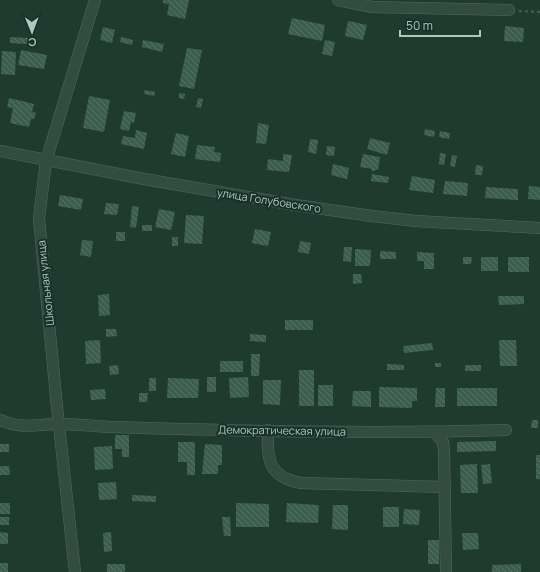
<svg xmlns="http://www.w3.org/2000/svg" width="540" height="572" viewBox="0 0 540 572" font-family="Manrope,sans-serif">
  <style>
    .building { fill: url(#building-back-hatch) }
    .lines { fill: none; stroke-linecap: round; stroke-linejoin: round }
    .minor-casing { stroke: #516960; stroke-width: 12 }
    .path { stroke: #46604a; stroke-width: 2; stroke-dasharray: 3 3; stroke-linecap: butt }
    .minor { stroke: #334c42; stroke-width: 11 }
    .labels { text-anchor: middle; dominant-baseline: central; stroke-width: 4; stroke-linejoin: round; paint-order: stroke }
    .street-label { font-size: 11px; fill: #aec8bf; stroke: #183027 }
  </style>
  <defs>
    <pattern id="building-back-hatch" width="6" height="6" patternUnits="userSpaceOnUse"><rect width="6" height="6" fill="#3c5e51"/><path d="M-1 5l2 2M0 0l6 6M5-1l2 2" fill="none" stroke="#567468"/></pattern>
  </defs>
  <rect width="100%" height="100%" fill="#1f3b30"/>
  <g class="building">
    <polygon points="163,0 189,0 185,19 167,15 169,4 163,3"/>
    <polygon points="292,18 325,25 322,41 288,34"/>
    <polygon points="348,21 367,25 363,40 345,36"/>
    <polygon points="505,26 524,28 523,42 504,41"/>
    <polygon points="103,27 115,30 112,43 100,40"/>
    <polygon points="10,37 28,38 28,44 10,43"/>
    <polygon points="121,37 133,40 132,45 120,42"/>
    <polygon points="143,40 164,44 162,52 142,47"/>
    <polygon points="325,40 335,42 332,56 322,54"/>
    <polygon points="187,48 202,50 194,89 179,86"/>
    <polygon points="21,50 47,55 44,69 18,65"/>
    <polygon points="2,51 16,52 15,75 1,74"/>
    <polygon points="145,90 155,92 154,96 144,94"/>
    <polygon points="179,93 185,94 184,99 179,98"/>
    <polygon points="89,96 110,100 104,132 83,128"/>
    <polygon points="9,98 34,104 32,112 36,113 34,119 31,119 29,127 10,123 13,108 7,107"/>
    <polygon points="198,98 203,99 201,108 196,107"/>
    <polygon points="124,111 136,113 134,123 131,122 129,131 120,129"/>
    <polygon points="258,123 269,125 266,144 256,143"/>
    <polygon points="425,129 435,131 434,137 424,135"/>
    <polygon points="136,130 147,133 144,149 121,144 123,136 135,138"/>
    <polygon points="440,131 450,133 449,139 439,137"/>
    <polygon points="176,133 189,136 185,157 171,154"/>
    <polygon points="370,138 390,143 387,155 367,149"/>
    <polygon points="310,139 318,140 316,154 308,152"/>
    <polygon points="197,145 215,147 214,152 221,153 220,162 195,159"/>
    <polygon points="327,146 335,147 334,156 326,155"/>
    <polygon points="440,153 446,154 444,165 439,164"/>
    <polygon points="283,154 292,155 289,172 267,170 268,159 283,161"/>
    <polygon points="363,154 380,157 378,170 375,170 375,171 371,171 372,169 360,167"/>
    <polygon points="452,155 457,156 455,167 450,166"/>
    <polygon points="333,164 349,168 347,179 331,175"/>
    <polygon points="476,165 483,166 482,175 475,175"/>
    <polygon points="372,174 389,177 388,183 371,181"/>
    <polygon points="412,176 435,180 433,193 409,190"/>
    <polygon points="445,181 468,183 467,196 443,194"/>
    <polygon points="529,186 540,187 540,200 528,199"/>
    <polygon points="486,187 518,189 518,200 485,198"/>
    <polygon points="60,195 83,199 81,210 58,206"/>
    <polygon points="106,203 119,204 117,215 104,214"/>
    <polygon points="132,206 139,207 136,228 130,227"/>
    <polygon points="159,209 175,212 171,230 155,227"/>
    <polygon points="186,215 204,216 202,244 184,243"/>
    <rect x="142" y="225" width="10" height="6"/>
    <polygon points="255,229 271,232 268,246 252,243"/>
    <rect x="116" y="232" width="9" height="9"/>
    <rect x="172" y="237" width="6" height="9"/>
    <polygon points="82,240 93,241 91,257 80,255"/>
    <polygon points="300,241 311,243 309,254 298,252"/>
    <polygon points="344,247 352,247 351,262 343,261"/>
    <polygon points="355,249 371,250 370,266 355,266"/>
    <polygon points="380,251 396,252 396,259 380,259"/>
    <polygon points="417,252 434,253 434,269 424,269 424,261 417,261"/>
    <polygon points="463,257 472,257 471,264 463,264"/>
    <rect x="481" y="257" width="17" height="14"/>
    <rect x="508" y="257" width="21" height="15"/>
    <polygon points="353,274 361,274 362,283 353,284"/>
    <polygon points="109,294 110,315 99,316 98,295"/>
    <polygon points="498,296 524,296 524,304 499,305"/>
    <rect x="285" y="320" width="28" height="10"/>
    <polygon points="106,329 116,329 117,336 106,337"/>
    <polygon points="250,334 266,335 266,342 250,341"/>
    <polygon points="100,340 101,363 86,364 85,341"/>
    <polygon points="499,340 516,340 517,366 500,366"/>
    <polygon points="432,343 433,350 404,353 403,346"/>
    <polygon points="251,354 260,354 259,376 251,376"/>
    <rect x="220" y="361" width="23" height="11"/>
    <rect x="435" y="363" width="6" height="4"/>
    <polygon points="387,364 404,365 404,370 387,370"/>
    <polygon points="118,365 119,374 110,375 109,366"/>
    <rect x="465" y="365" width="16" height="6"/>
    <rect x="299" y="370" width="15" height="36"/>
    <rect x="207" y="377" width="9" height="15"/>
    <polygon points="248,377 249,397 230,398 229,378"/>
    <rect x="149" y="378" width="7" height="13"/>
    <polygon points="168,378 199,379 198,398 167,398"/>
    <polygon points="263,380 281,380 280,405 263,404"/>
    <rect x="318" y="385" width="15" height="21"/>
    <polygon points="379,387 417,388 417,401 412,401 412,408 379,407"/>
    <polygon points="436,388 445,388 445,407 435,407"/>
    <rect x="457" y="388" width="40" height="18"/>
    <polygon points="105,389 106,399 91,400 90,390"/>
    <polygon points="353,391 371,391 371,407 352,406"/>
    <polygon points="139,393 148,393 147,402 139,402"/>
    <polygon points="532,420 538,420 538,428 531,428"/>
    <polygon points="115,435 129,435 129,457 122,457 122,449 115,449"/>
    <polygon points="496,441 496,451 457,452 457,442"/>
    <polygon points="178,442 195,442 195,475 187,475 187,462 178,462"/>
    <rect x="0" y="444" width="9" height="8"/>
    <polygon points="205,444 222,445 222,465 218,465 218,474 202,474"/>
    <polygon points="112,446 113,469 95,470 94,447"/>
    <rect x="536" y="455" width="4" height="24"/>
    <polygon points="477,464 478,493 461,493 460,465"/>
    <polygon points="490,464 492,483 483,484 481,465"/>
    <polygon points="0,466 9,466 10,475 0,475"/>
    <polygon points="116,482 117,499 99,500 98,483"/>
    <polygon points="132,495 156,496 156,502 132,501"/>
    <rect x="0" y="503" width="10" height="11"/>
    <polygon points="236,503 269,504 269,527 236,527"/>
    <polygon points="287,503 319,505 318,523 286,522"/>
    <polygon points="333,505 348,505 348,530 332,529"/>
    <rect x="383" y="507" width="16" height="20"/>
    <polygon points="404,509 420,510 419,525 403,524"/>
    <rect x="0" y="517" width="9" height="8"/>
    <polygon points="222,517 230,517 231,536 224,536"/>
    <polygon points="0,532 8,533 8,544 0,544"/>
    <polygon points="111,532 112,551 104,552 103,533"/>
    <polygon points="462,533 478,533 479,549 463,550"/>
    <rect x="428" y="540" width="11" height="24"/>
    <rect x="0" y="563" width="8" height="9"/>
    <rect x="107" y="564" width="18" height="8"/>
    <polygon points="521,564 521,572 492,572 492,565"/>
  </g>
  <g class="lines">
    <defs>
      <g id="minor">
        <polyline points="338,0 372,7 509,10"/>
        <polyline points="0,151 144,179 295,205 372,216 416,221 540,228"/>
        <path d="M 0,420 C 22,430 36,424 59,424 C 76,424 93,426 110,427 C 242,431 374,434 506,430"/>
        <path d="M 268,430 C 267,459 268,477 301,483 L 445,487"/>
        <polyline points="434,432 443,442 444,451 446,572"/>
        <polyline points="75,572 57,407 39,218 46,161 95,0"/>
      </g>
    </defs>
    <use href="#minor" class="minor-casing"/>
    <polyline class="path" points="519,11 540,12"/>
    <use href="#minor" class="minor"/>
  </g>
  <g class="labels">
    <g class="street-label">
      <text transform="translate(269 200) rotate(9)">улица Голубовского</text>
      <text transform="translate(45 283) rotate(-96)">Школьная улица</text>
      <text transform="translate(282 430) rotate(1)">Демократическая улица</text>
    </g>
  </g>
  <g transform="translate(32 32) rotate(179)" stroke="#183027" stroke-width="3" paint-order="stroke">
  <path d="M0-3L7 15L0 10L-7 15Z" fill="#aec8bf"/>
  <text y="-6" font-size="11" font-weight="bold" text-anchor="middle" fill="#aec8bf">С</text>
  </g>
  <path d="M400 30v6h80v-6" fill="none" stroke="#aec8bf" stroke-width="2"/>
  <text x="406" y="30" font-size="12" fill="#aec8bf" stroke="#183027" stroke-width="3" paint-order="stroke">50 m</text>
</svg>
